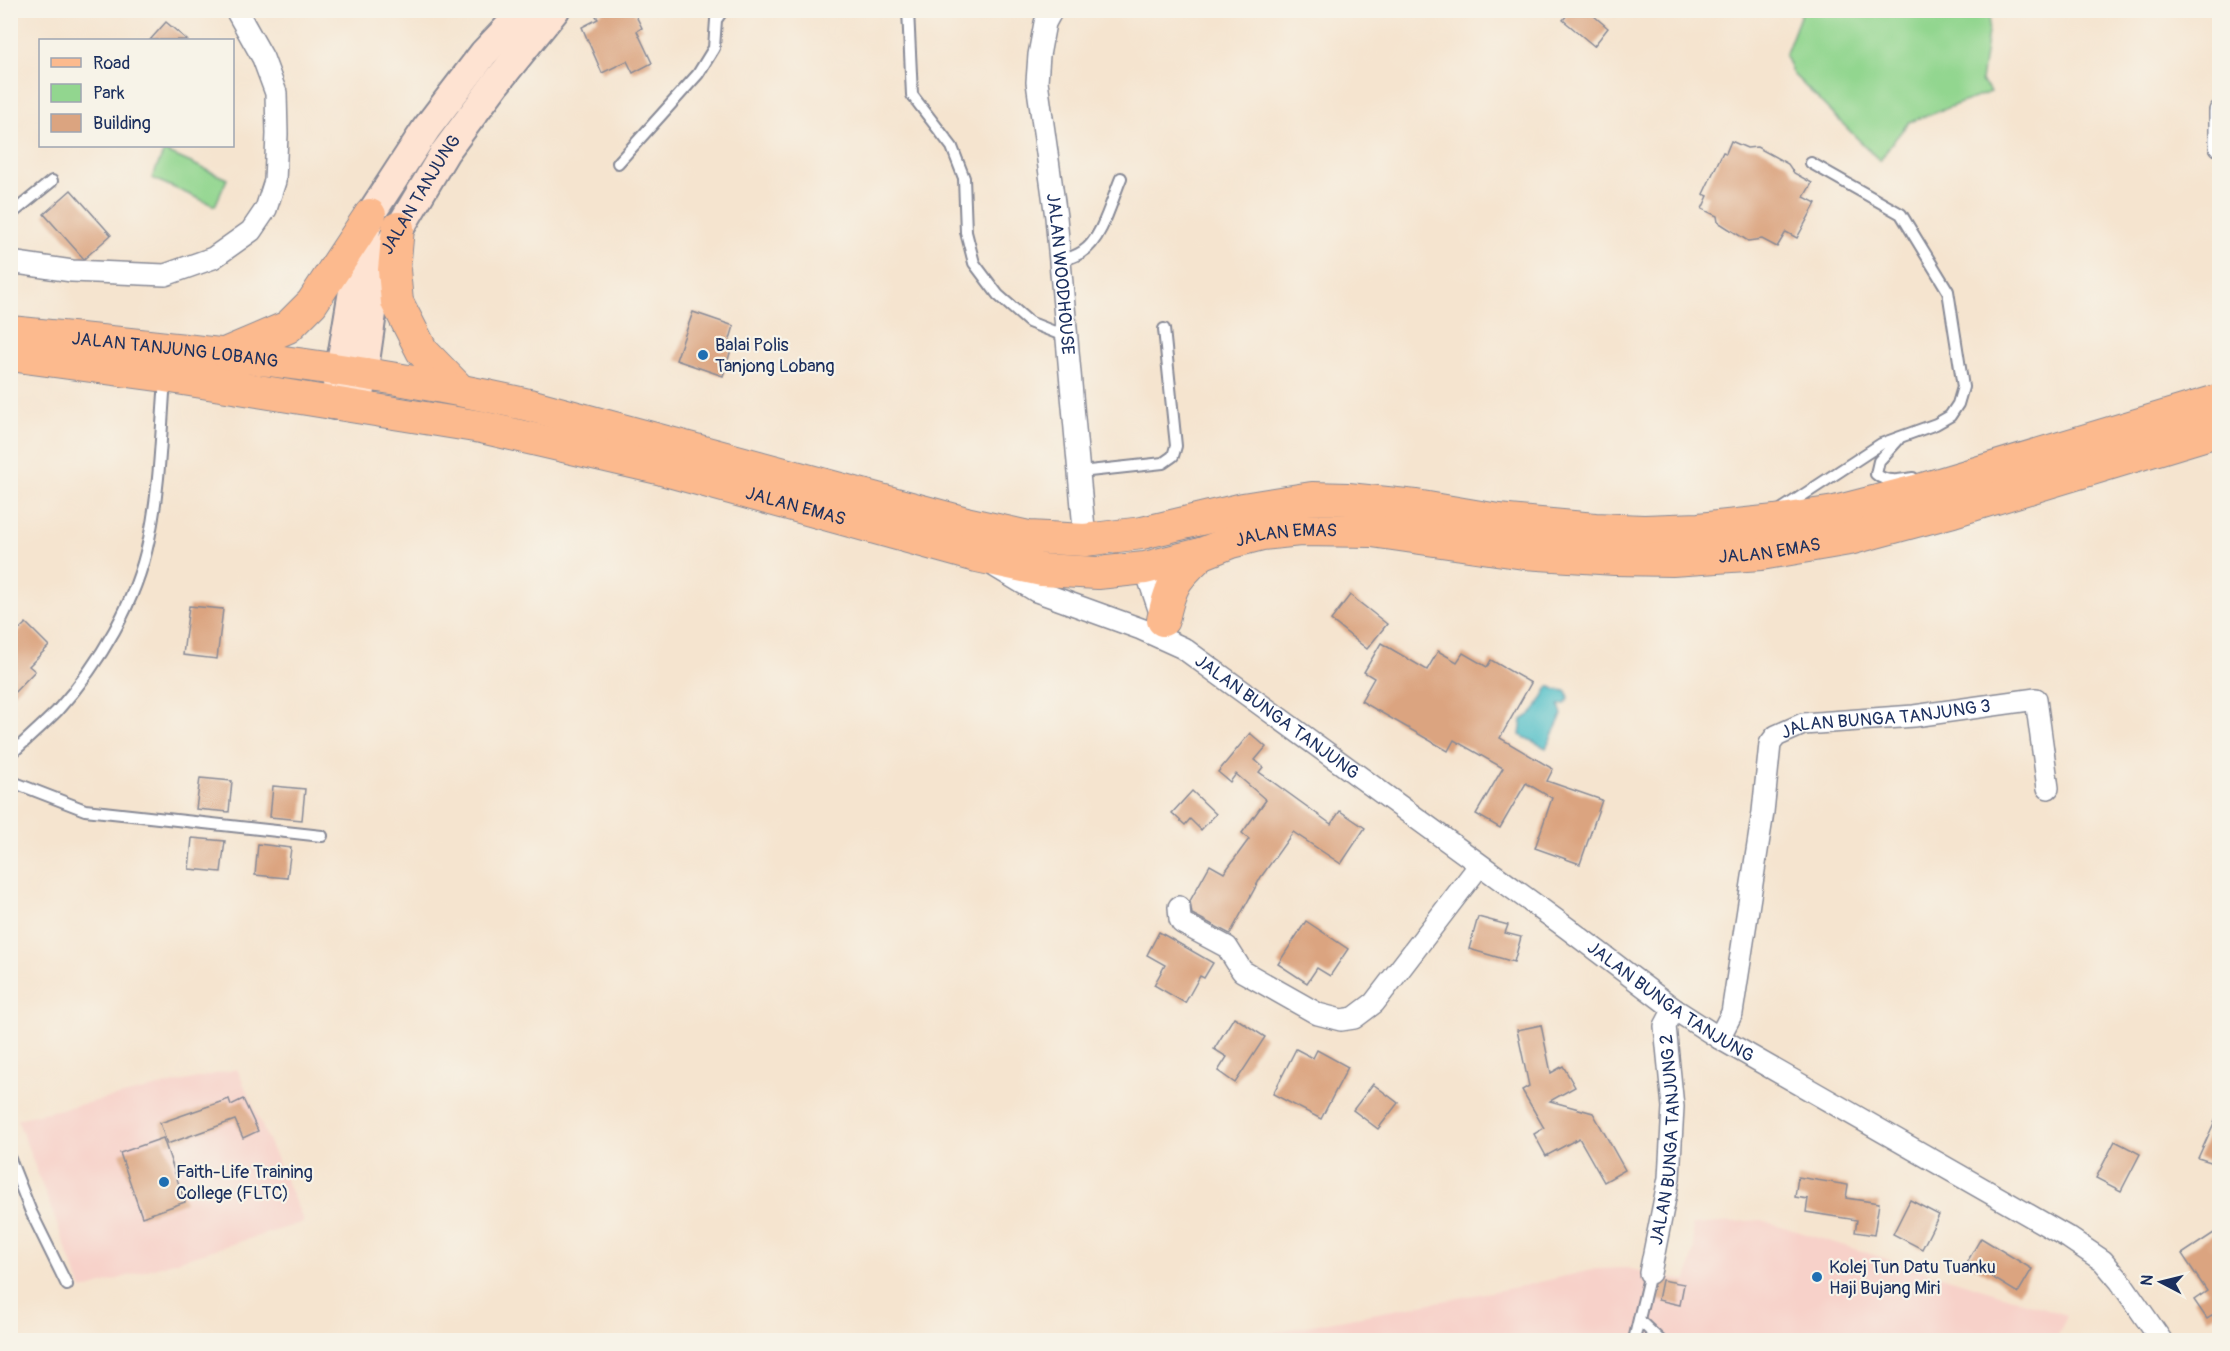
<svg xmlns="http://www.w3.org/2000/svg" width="2230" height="1351" viewBox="0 0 2230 1351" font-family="Pangolin,sans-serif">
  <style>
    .built { fill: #f7d1c9 }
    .green { fill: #92d68f; stroke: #568276; stroke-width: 1.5 }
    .water { fill: #51bfc8; stroke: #367793; stroke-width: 1.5 }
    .building { fill: #dba480 }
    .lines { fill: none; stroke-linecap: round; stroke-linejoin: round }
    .lane-casing { stroke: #888a96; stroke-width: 14 }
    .street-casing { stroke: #888a96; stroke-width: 24 }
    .secondary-casing { stroke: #888a96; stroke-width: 32 }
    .primary-casing { stroke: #888a96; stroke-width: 34 }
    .lane { stroke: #fff; stroke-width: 10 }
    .street { stroke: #fff; stroke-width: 21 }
    .secondary { stroke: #fee3d2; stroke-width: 28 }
    .primary { stroke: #fcba8e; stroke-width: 32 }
    .poi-dot { fill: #1f6fb2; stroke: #f7f3e8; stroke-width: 2 }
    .labels { text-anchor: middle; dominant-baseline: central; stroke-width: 4.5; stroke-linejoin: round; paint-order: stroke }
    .street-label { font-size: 18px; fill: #1b2f5e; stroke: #f7f3e8 }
    .poi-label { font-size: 18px; fill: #1b2f5e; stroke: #f7f3e8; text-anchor: start }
  </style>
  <rect width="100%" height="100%" fill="#f7f3e8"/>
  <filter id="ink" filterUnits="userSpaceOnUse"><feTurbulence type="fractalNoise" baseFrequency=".0167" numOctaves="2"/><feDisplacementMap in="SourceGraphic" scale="12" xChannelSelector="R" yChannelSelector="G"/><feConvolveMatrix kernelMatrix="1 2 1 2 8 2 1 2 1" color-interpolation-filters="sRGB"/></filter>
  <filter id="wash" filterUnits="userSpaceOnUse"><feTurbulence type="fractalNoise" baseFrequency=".008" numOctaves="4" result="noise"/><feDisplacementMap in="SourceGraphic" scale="24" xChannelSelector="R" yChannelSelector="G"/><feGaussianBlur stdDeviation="1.35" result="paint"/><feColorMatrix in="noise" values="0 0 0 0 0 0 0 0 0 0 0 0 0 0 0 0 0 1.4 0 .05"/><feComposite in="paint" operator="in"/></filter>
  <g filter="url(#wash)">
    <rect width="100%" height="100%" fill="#f5e4cf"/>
    <g class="built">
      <polygon points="237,1069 304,1222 82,1290 17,1119"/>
      <polygon points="1761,1220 2067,1315 2056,1340 1231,1340 1523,1286 1596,1269 1626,1268 1687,1281 1694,1249 1692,1225"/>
    </g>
    <g class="green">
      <polygon points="1802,11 1991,11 1981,81 1991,92 1909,122 1891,144 1880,161 1793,74 1785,56"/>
      <polygon points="164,151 227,179 215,206 152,178"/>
    </g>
    <polygon class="water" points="1549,686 1557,690 1567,691 1569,698 1565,704 1559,705 1562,715 1546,748 1520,735 1522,720 1534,712"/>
    <g id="blocks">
      <g class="building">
        <polygon points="607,10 633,10 642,28 637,31 652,63 633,73 627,61 602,73 582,27 598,19 596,16"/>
        <polygon points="1571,10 1587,10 1608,28 1594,46 1563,20"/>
        <polygon points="166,22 187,40 150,40"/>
        <polygon points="1731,141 1747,148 1757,147 1788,164 1794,173 1812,183 1804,197 1816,203 1797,238 1786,232 1777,247 1762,239 1748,241 1718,222 1717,216 1702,209 1708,196 1703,194 1723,152 1726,153"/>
        <polygon points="71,190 111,235 84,259 44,214"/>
        <polygon points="693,312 734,326 727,349 731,350 723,376 676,360"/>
        <polygon points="1350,595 1387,624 1367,649 1331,620"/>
        <polygon points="189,606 223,609 217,659 183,655"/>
        <polygon points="26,623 49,646 29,666 35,671 10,697 10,638"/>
        <polygon points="1381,643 1427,670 1438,651 1457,662 1463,653 1487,667 1491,660 1531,683 1500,738 1553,769 1547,781 1602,800 1580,864 1535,848 1552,798 1526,783 1500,828 1476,814 1503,768 1454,740 1448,751 1361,701 1374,678 1364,672"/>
        <polygon points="1250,733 1266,747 1255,760 1263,767 1259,772 1331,824 1340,811 1365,828 1341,864 1293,832 1261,877 1230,934 1192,914 1190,901 1210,865 1224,873 1249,839 1242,833 1266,800 1236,774 1230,782 1218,772"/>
        <polygon points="200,778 232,781 229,812 196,809"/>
        <polygon points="273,786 305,789 302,820 270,817"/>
        <polygon points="1192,791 1216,814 1201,830 1190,819 1185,825 1172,813"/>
        <polygon points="192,838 225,841 221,872 189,869"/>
        <polygon points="258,844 291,848 287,878 255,875"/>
        <polygon points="1478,917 1508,925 1505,933 1521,937 1514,962 1469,949"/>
        <polygon points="1306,921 1348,949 1330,976 1317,968 1307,983 1278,964"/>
        <polygon points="1159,932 1213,963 1204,978 1200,976 1185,1003 1154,985 1165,965 1147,955"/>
        <polygon points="1234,1017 1265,1037 1235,1083 1218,1071 1227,1057 1214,1049"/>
        <polygon points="1541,1025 1551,1073 1563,1066 1575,1087 1550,1101 1593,1113 1625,1170 1604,1182 1579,1138 1546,1156 1534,1134 1544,1128 1522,1090 1529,1086 1517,1030"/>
        <polygon points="1296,1049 1313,1058 1317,1050 1348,1067 1321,1119 1273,1094"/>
        <polygon points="1373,1084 1398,1103 1378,1129 1353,1110"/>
        <polygon points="229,1099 231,1105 243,1099 258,1131 243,1138 235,1120 167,1144 160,1123"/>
        <polygon points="2220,1110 2220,1165 2198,1158"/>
        <polygon points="163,1138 185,1202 142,1217 120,1153"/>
        <polygon points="2115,1141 2140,1154 2121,1191 2096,1178"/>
        <polygon points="1798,1177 1848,1185 1846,1198 1879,1203 1874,1235 1855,1232 1857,1220 1806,1212 1808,1199 1795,1197"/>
        <polygon points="1910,1200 1939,1215 1922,1249 1893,1234"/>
        <polygon points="2220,1229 2220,1311 2207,1319 2194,1300 2207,1291 2182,1254"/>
        <polygon points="1981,1238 2032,1269 2018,1293 1967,1262"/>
        <polygon points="1662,1280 1684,1284 1680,1305 1658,1300"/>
      </g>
    </g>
  </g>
  <g filter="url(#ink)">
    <use href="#blocks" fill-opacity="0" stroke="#888a96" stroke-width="1.5"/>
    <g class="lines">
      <defs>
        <g id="lane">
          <polyline points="908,10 912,95 952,147 964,178 966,232 974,263 998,295 1029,322 1067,337"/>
          <polyline points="618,163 698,74 714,48 716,20 723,10"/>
          <polyline points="10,215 52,181"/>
          <path d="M 1061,261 C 1067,259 1076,256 1082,252 C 1102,240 1112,199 1121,178"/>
          <path d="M 1898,440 L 1879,461 L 1876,474 C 1886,483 1901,480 1913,478"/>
          <polyline points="1080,472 1163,463 1173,456 1176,446 1164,329"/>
          <polyline points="1782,509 1881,444 1936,424 1950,416 1958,404 1963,387 1948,291 1901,214 1811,163"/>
          <path d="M 10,755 C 26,740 42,726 57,711 C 100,663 136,603 149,539 C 160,487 161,432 165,379"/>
          <polyline points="10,781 85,810 322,836"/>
          <polyline points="10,1159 31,1212 67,1285"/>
          <polyline points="1639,1320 1660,1340"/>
          <polyline points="1634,1340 1650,1273"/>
        </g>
        <g id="street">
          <path id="s1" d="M 1052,10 L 1045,23 L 1039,55 L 1037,82 L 1056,217 L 1085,540"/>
          <polyline points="2220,111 2220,146"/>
          <polyline points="10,262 72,271 165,275 213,258 251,231 266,209 275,181 277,134 276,93 263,58 236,10"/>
          <path id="s2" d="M 996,567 L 1036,591 L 1141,629 L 1183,648 L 1567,928 L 1674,1009 L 1719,1038 L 2069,1238 L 2103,1261 L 2120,1281 L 2161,1340"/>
          <polyline points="1145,568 1162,618"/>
          <polyline points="1179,907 1180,919 1182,923 1227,947 1242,971 1318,1014 1341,1020 1354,1018 1374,1003 1479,866"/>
          <path id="s3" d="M 1719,1038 L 1732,1013 L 1763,812 L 1770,744 L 1776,736 L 1803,724 L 1914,716 L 2036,699 L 2048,788"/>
          <path id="s4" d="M 1650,1273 L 1669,1178 L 1673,1107 L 1665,1026 L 1674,1009"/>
        </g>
        <g id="secondary">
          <path id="s5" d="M 360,396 L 378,272 L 386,251 L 445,152 L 496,83 L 555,10"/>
          <polyline points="334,405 358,261 370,215 426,129 484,53 525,10"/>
        </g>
        <g id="primary">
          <polyline points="398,228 394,270 397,302 422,351 459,389"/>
          <path id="s6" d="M 10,332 C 184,349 358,366 529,405 L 966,523 L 1029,537 L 1085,540 L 1142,533 L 1243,509 L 1312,498 L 1348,499 L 1416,506 L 1498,520 L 1595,529 L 1644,531 L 1699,529 L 1775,521 L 1835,512 L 1916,491 L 2220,400"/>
          <polyline points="227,353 288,327 312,303 370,215"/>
          <path id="s7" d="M 10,355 L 165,376 L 481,427 L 662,469 L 977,556 L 1042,570 L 1098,573 L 1145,568 L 1201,554 L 1231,542 L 1262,534 L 1300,530 L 1372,531 L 1524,553 L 1615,559 L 1672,560 L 1761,554 L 1849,539 L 1953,511 L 2220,430"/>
          <path d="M 1163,620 C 1171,583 1175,579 1201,554"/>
        </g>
      </defs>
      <use href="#lane" class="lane-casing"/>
      <use href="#street" class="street-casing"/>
      <use href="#secondary" class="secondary-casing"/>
      <use href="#primary" class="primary-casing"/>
      <use href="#lane" class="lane"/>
      <use href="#street" class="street"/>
      <use href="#secondary" class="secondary"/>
      <use href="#primary" class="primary"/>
    </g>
  </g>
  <g class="poi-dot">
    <circle cx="703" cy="355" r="6"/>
    <circle cx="164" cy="1182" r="6"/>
    <circle cx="1817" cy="1277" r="6"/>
  </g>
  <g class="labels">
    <g class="street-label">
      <text stroke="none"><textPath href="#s5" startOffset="214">JALAN TANJUNG</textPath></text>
      <text stroke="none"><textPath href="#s1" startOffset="268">JALAN WOODHOUSE</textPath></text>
      <text stroke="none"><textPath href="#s6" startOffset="166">JALAN TANJUNG LOBANG</textPath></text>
      <text stroke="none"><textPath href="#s7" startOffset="801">JALAN EMAS</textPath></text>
      <text stroke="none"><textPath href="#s7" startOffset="1305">JALAN EMAS</textPath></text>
      <text stroke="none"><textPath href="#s7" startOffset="1791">JALAN EMAS</textPath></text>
      <text stroke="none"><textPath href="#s2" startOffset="321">JALAN BUNGA TANJUNG</textPath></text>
      <text stroke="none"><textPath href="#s3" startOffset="422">JALAN BUNGA TANJUNG 3</textPath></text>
      <text stroke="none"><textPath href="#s2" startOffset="807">JALAN BUNGA TANJUNG</textPath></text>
      <text stroke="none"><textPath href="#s4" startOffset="135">JALAN BUNGA TANJUNG 2</textPath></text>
    </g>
    <g class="poi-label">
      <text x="715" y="345">Balai Polis<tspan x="715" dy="21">Tanjong Lobang</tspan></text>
      <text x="176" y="1172">Faith-Life Training<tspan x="176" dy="21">College (FLTC)</tspan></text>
      <text x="1829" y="1267">Kolej Tun Datu Tuanku<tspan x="1829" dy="21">Haji Bujang Miri</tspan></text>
    </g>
  </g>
  <rect width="2230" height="1351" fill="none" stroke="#f7f3e8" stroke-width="36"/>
  <rect x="39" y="39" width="195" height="108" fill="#f7f3e8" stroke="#9fa5b1" stroke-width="1.5"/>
  <rect x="51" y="58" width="30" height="9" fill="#fcba8e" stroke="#9fa5b1" stroke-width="1.5"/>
  <text x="93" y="69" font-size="18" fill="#1b2f5e">Road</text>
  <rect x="51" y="84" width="30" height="18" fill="#92d68f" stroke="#9fa5b1" stroke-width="1.5"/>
  <text x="93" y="99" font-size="18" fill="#1b2f5e">Park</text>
  <rect x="51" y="114" width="30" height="18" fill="#dba480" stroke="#9fa5b1" stroke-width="1.5"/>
  <text x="93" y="129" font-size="18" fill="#1b2f5e">Building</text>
  <g transform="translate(2161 1282) rotate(277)" stroke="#f7f3e8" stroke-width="4.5" paint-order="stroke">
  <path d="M0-4.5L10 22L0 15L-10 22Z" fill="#1b2f5e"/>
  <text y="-9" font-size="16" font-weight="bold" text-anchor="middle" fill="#1b2f5e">N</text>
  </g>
</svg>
